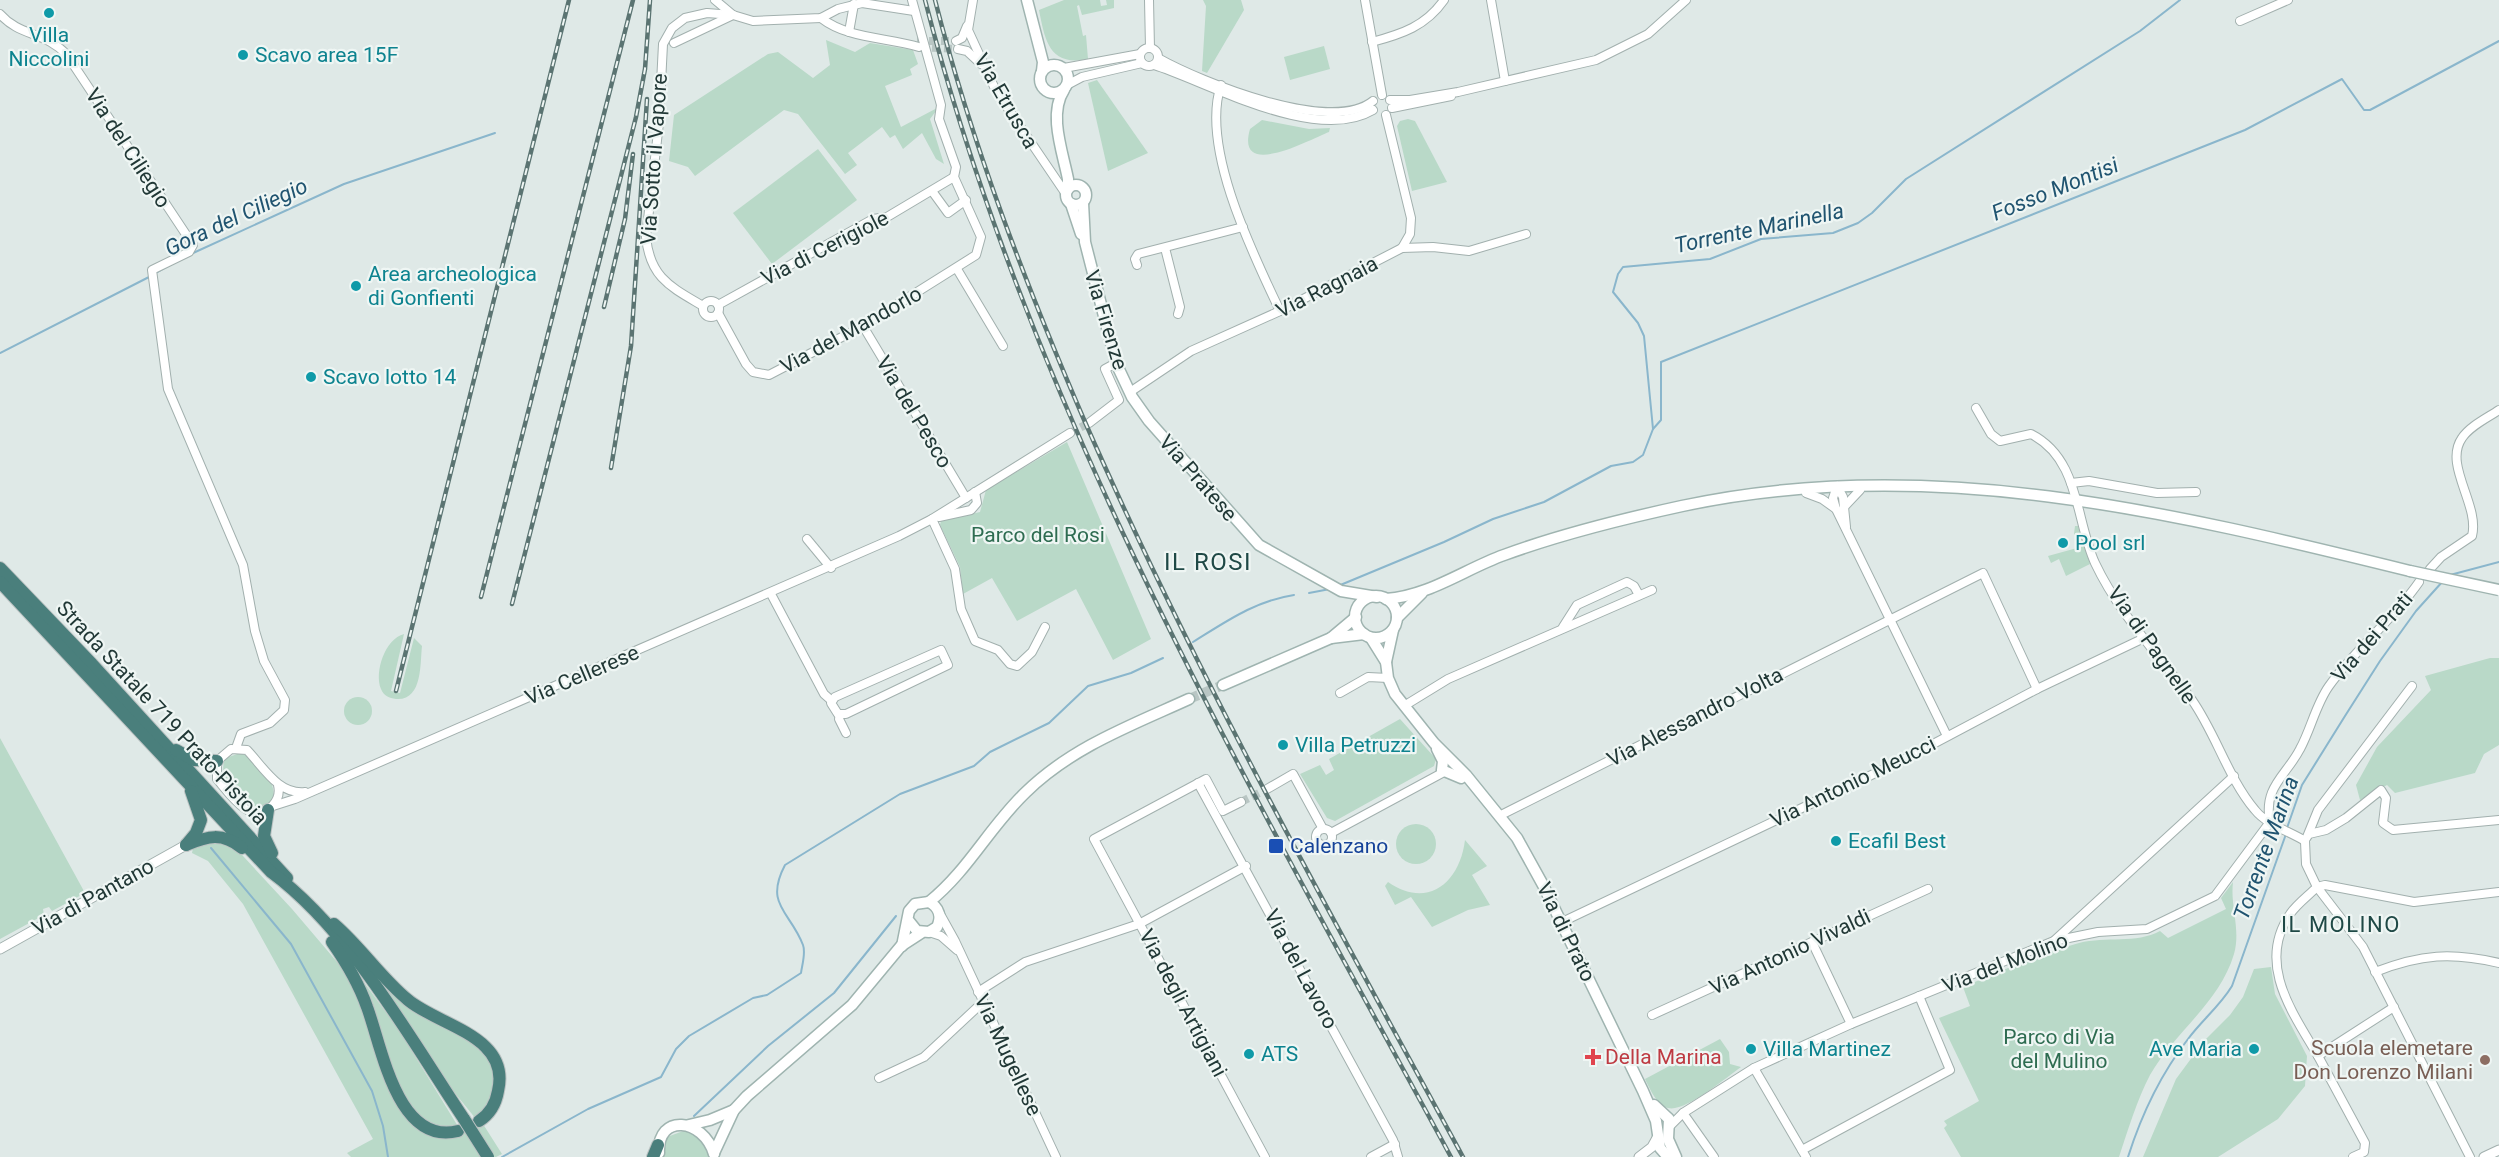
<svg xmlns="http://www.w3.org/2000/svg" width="2499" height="1157" viewBox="0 0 2499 1157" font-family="Roboto,sans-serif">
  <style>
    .green { fill: #b9d9c8 }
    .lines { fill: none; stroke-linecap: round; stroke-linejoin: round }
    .stream { stroke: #8ab6cc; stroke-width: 2 }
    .minor-tunnel { stroke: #b9c6c4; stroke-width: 8; stroke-dasharray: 8 4; stroke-linecap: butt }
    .secondary-tunnel { stroke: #b9c6c4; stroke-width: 10; stroke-dasharray: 10 5; stroke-linecap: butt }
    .minor-casing { stroke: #a2b0ae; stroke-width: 10 }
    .tertiary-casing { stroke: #a2b0ae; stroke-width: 11 }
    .secondary-casing { stroke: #9fb4b0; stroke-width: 13 }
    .trunk-casing { stroke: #bcc3c3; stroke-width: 14 }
    .minor { stroke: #fff; stroke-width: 8 }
    .tertiary { stroke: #fff; stroke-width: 9 }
    .secondary { stroke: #fff; stroke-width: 10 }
    .trunk { stroke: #4a7f7c; stroke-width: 12 }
    .rail-casing { stroke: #5b7472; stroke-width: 4.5 }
    .rail { stroke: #eff6f4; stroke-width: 2; stroke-dasharray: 7; stroke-linecap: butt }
    .secondary-bridge-casing { stroke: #9fb4b0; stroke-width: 13; stroke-linecap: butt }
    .trunk-bridge-casing { stroke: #bcc3c3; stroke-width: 14; stroke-linecap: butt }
    .secondary-bridge { stroke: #fff; stroke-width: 10 }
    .trunk-bridge { stroke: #4a7f7c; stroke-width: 12 }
    .culture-dot { fill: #0f9aa8; stroke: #eff6f4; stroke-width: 2 }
    .transit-dot { fill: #1a4fb4; stroke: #eff6f4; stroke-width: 2 }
    .health-dot { fill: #e0444e; stroke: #eff6f4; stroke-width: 2 }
    .education-dot { fill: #8d6e63; stroke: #eff6f4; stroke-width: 2 }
    .labels { text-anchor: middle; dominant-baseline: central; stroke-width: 4.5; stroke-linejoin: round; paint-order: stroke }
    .culture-label { font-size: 21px; fill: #0d838f; stroke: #eff6f4; text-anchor: start }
    .street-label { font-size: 21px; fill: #213836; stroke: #eff6f4 }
    .park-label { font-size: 21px; fill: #2e6c51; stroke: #eff6f4 }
    .transit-label { font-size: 21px; fill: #164399; stroke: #eff6f4; text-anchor: start }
    .education-label { font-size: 21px; fill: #785e54; stroke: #eff6f4; text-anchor: end }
    .health-label { font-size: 21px; fill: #be3a42; stroke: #eff6f4; text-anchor: start }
    .water-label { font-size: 22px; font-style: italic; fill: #205470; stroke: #eff6f4 }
    .neighbourhood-label { font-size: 22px; letter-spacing: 1.5px; fill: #1f4946; stroke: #eff6f4 }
    .quarter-label { font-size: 24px; letter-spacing: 1.5px; fill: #1f4946; stroke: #eff6f4 }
  </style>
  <rect width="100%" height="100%" fill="#dfe9e7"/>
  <g class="green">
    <path d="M 1064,0 L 1100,0 L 1101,6 L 1107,5 L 1106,0 L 1114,0 L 1114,8 L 1082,15 L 1079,5 L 1077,6 L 1083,36 L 1086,35 L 1088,59 C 1049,67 1045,40 1039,10 Z"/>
    <polygon points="1203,0 1241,0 1244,10 1207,73 1202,71 1206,6"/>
    <polygon points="826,40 855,52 870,43 913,50 918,64 910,69 912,75 885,86 901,127 939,107 930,119 944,164 936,159 922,133 903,149 895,135 890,138 882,127 848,153 857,165 845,174 798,114 784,110 695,176 688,167 669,161 674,115 768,54 778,52 813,78 830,65"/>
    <polygon points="1324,46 1330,69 1290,80 1284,57"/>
    <polygon points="1097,80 1148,153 1108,171 1088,83"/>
    <polygon points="1408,119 1415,121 1447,182 1412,191 1397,126 1400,121"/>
    <path d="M 1262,120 L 1309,129 L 1330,128 L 1329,132 C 1311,139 1235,181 1250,129 Z"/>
    <polygon points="818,149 857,200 772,264 733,213"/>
    <polygon points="1067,442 1151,639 1113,660 1076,589 1017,621 992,578 963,594 960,567 940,525 941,521 980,512 986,490"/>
    <polygon points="2075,526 2078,526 2090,564 2066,576 2059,559 2051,563 2048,556 2077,548 2080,541 2074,534"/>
    <path d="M 404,634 L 391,691 L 400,693 L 414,638 L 422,646 C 420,663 423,701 396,699 C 389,698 384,696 381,689 C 374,672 385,639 404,634 Z"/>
    <polygon points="2490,658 2499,658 2499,745 2484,754 2475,773 2395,793 2387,785 2360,800 2356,785 2377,747 2431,690 2425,676"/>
    <circle cx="358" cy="711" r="14"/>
    <polygon points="1400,719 1436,759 1434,766 1335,821 1327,818 1300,774 1320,765 1326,775 1334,770 1329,759"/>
    <polygon points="0,738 85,893 52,911 49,907 43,909 44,915 0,939"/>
    <path d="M 240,753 C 255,758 278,782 273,799 C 254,826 212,778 226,758 Z"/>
    <circle cx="1416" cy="844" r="20"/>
    <path d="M 1465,840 L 1487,866 L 1472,875 L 1490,905 L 1468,910 L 1432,927 L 1411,897 L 1395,905 L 1385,886 L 1388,882 C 1428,910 1460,882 1465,840 Z"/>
    <polygon points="205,841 231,843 292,909 349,976 401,1110 455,1136 483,1124 502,1154 496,1157 351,1157 347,1153 373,1139 243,904 208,861 192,853 193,848"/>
    <path d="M 2233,882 C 2230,907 2241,929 2234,954 C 2220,1002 2174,1033 2150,1075 C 2137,1100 2128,1130 2119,1157 L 1961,1157 L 1944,1128 L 1947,1125 L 1944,1121 L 1979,1101 L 1939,1018 L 1970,1006 L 1963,987 C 2001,971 2039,954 2079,943 C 2106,936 2136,944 2160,931 L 2168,938 L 2226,909 L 2221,898 Z"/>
    <polygon points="359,954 391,989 473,1040 494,1067 494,1097 476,1119 446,1082"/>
    <polygon points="352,966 399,1030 459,1128 431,1125 408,1106"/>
    <polygon points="2271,967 2275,994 2307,1056 2305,1086 2278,1119 2218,1157 2143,1157 2176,1079 2204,1041 2230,1015 2243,997 2254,969"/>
    <path d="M 1720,1039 L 1729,1052 L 1730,1064 L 1741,1067 C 1727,1077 1684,1113 1668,1108 C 1656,1104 1650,1089 1645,1079 Z"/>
    <polygon points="686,1130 700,1136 709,1157 662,1157 662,1149 667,1137"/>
  </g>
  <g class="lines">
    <g class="stream">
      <polyline points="191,254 344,184 495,133"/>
      <polyline points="154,274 170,265"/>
      <polyline points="0,353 149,277"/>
      <polyline points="1653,429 1661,420 1661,362 2245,130 2342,79 2364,110 2370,110 2499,41"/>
      <polyline points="2450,575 2499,562"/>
      <polyline points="1338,586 1444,542 1493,519 1544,502 1611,466 1633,462 1643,455 1653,429 1644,336 1638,323 1613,292 1618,274 1623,267 1710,259 1761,239 1833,233 1858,223 1872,213 1906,179 2140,31 2180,0"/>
      <polyline points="1309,593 1330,589"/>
      <path d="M 1193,642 C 1227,621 1255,601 1294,595"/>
      <polyline points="2287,828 2302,785 2345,716 2380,661 2416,611 2443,581"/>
      <polyline points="211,848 291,944 372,1091 383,1126 388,1157"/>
      <polyline points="694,1116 768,1046 834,993 896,916"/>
      <path d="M 502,1157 L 588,1109 L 661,1077 L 676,1049 L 689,1036 L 753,998 L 767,995 L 801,973 C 802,965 806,953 803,945 C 790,911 764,905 785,865 L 900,794 L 974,766 L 990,752 L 1049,723 L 1088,686 L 1131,673 L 1163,658"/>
      <path d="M 2128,1157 C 2142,1113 2160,1075 2188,1039 C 2202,1020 2220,1006 2232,986 L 2286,834"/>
    </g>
    <g class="minor-tunnel">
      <polyline points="917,41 956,41"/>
      <polyline points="920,47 958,49"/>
      <polyline points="1070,433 1089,423"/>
      <polyline points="1241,802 1267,789"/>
    </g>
    <polyline class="secondary-tunnel" points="1189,699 1223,685"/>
    <defs>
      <g id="minor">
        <polyline points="715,0 733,15 753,21 821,18 838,9 862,3 914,11"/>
        <polyline points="973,0 968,30 996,91 1066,194"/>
        <polyline points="1149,0 1150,48"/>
        <polyline points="1365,0 1382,95"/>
        <polyline points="1491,0 1505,81"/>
        <path d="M 0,14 C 20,37 45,31 67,55 L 193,245 L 189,252 L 152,270 L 168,389 L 243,565 L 255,631 L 264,661 L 285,700 L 284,710 L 270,723 L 241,734 L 236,748"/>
        <path d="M 821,18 C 848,39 886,37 919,47"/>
        <polyline points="2240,21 2288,0"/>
        <polyline points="849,32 854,4"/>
        <polyline points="956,41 962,38 967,26"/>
        <path d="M 1372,42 C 1402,34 1426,26 1444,0"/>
        <polyline points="674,43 731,16"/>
        <circle cx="1149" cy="57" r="9"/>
        <polyline points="958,49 967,51 981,64"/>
        <path d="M 1158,58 C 1201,82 1331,135 1373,101"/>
        <path d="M 1154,65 C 1210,83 1316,144 1373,110"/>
        <polyline points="1064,68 1140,54"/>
        <polyline points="1067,85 1082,77 1142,63"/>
        <path d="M 1221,85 C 1200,147 1253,254 1280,311"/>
        <polyline points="1390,100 1410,100 1458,92 1596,60 1648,34 1686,0"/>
        <polyline points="1392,108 1451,96"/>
        <polyline points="932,191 948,213 966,200"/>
        <polyline points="1165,248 1180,307 1178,314"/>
        <polyline points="1402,248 1433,247 1469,251 1526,234"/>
        <polyline points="1137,265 1135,259 1138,254 1243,227"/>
        <polyline points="957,269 1003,346"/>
        <circle cx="711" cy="309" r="8"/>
        <polyline points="718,305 873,219 887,217 954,177"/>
        <path d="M 703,306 C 671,287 650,278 646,237 L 659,123 L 663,44 L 672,28 L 685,18 L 707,13 L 733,15"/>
        <polyline points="718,313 746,364 753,372 769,375 863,326 976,255 981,237 954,177 956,167 939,119 941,105 912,0"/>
        <polyline points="863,326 966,498"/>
        <polyline points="1130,392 1191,351 1280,311 1402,248 1410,234 1411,218 1386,115"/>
        <path d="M 1976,408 L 1991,434 L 2000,441 L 2031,434 C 2080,459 2075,519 2095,563 C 2119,614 2159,655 2192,700 C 2216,734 2228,778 2255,810 C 2267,825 2289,831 2305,841"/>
        <polyline points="1089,423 1119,400 1105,369 1116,363"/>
        <polyline points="2071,483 2089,481 2157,493 2196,492"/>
        <polyline points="1806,493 1822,499 1836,509"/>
        <polyline points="1844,507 1860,490"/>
        <polyline points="939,517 971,510 977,503 975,492"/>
        <polyline points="932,519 955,569 961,609 975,641 998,650 1010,664 1017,666 1032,652 1045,627"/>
        <polyline points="1846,527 1843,497 1837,486 1833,498 1836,509 1947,736"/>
        <polyline points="807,539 831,568"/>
        <path d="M 2430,569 L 2441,557 L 2472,536 C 2480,505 2443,465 2462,438 C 2470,426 2487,418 2499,410"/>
        <polyline points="771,594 824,694 832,701"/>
        <polyline points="1563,627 1577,605 1627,582 1634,586 1639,595"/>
        <polygon points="941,650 948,665 846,714 838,714 831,703 835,697"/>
        <polyline points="1340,693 1368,677 1388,678"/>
        <polyline points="1404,706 1448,679 1652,590"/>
        <polyline points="840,715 839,719 846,733"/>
        <polyline points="1198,783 1393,1140 1398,1157"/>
        <path d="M 278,785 C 280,793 278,800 272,806 C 252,828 229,793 217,779 L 217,761 L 231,749 L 247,750 C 264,768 279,795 305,792"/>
        <polyline points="1267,789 1293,774 1323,829"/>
        <polyline points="1241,802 1223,811 1206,779 1094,839 1265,1157"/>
        <polyline points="273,806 295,799 899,536 932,519 1070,433"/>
        <polyline points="1499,816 1983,573 2037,689"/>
        <path d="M 2270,822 C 2263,787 2286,776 2300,749 C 2311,729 2316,704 2329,686 C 2356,648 2393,620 2419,582"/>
        <circle cx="1324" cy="837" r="8"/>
        <polyline points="1331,833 1444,772"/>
        <polyline points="2309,834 2326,830 2346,818 2381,790 2386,798 2383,823 2393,830 2499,820"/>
        <polyline points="2307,837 2318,810 2412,686"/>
        <polyline points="2305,841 2306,864 2317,887 2363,947 2470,1157"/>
        <path d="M 2317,887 C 2308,896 2297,904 2290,914 C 2256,964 2293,1013 2318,1056 L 2394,1007"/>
        <polyline points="2317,887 2325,885 2414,902 2499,892"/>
        <polyline points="940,914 955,941 1056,1157"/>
        <polyline points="1562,922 1903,760 2037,689 2142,639"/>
        <polyline points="929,932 941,936 957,950"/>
        <polyline points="2055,940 2234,776"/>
        <polyline points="1812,942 1851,1024"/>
        <path d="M 2375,972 C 2421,954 2452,952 2499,963"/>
        <polyline points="978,992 1025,962 1139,924 1246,866"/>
        <polyline points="1652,1015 1928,889"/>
        <polyline points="2318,1056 2365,1143 2364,1152 2353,1157"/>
        <polyline points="1754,1068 1806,1157"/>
        <polyline points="879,1078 924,1057 983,1002"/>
        <polyline points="1683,1113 1714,1157"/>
        <polyline points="1669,1127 1683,1113 1754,1068 1851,1024 2054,941 2098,932 2147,929 2215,896 2270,822"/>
        <polyline points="1802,1150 1950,1070 1919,996"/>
        <polyline points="1371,1157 1395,1144"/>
      </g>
      <g id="tertiary">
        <polyline points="0,949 186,845"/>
        <polyline points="1639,1157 1652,1147 1657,1138"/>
        <polyline points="2484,1157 2499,1150"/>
      </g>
      <g id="secondary">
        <polyline points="1027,0 1043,62 1042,71"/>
        <circle cx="1054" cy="79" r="14"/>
        <path d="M 1064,90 C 1048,114 1063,153 1068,179 L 1068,189"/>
        <circle cx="1076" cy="195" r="10"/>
        <polyline points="1083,203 1085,242 1116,363 1132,397 1149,421 1259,545 1341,591 1377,597"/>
        <polyline points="1071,204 1081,234"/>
        <circle cx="1376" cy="617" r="21"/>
        <path d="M 1386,599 C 1429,596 1465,569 1504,555 C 1561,534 1622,519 1682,506 C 1928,453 2171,512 2410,571"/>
        <polyline points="1397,618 1422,593"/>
        <polyline points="1331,638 1364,634"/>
        <polyline points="1371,638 1386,662 1388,678 1395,694 1434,743 1466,775 1517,838 1543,885 1643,1091 1656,1121 1660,1148 1668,1157"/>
        <polyline points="1386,662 1393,630"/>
        <polyline points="1223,685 1331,638 1356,617"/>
        <polyline points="1437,749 1443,761 1442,770 1461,778"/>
        <path d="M 929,902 C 968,871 990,826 1026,792 C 1072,747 1132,725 1189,699"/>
        <path d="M 902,946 L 909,911 L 915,904 L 929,902 C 939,907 942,917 937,927 L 929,932 L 917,931 L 909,921"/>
        <polyline points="1654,1105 1669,1119 1668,1139 1676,1157"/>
        <polyline points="689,1125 710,1120 734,1110"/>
        <path d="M 659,1153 C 657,1113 703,1118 714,1154"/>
        <polyline points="714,1153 734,1110 747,1096 852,1005 901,946 921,933"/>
      </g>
      <g id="trunk">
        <polyline points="0,568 92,664 287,878"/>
        <path d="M 0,582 L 271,872 C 350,930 410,1038 464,1119"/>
        <polyline points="176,750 194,760 217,761"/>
        <polyline points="268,810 264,836 272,853"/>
        <path d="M 186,845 C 208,836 222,832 242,848"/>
        <polyline points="186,845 196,833 201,820 191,791"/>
        <path d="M 334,924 C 361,947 381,978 408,1000 C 439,1026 511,1036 498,1091 C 496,1103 490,1114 479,1121"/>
        <path d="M 332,942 C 346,962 359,984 367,1007 C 382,1047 397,1146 458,1131"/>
        <polyline points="653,1157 658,1145"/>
      </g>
    </defs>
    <use href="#minor" class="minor-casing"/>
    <use href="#tertiary" class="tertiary-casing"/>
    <use href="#secondary" class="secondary-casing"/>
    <use href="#trunk" class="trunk-casing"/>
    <use href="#minor" class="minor"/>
    <use href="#tertiary" class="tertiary"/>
    <use href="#secondary" class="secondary"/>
    <use href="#trunk" class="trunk"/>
    <defs>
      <g id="rail">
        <path d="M 925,0 C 1031,413 1249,785 1451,1157"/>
        <path d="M 935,0 C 972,145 1026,285 1085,422 C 1196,675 1331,915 1463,1157"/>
        <polyline points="604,307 625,219 633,154"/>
        <polyline points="611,468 631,346 647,99"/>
        <polyline points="481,597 633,0"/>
        <polyline points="512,604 636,117 645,69 650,0"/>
        <polyline points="396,691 569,0"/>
      </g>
    </defs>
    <use href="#rail" class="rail-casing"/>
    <use href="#rail" class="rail"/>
    <defs>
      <polyline id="secondary-bridge" points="2410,571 2499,590"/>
      <polyline id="trunk-bridge" points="464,1119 488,1157"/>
    </defs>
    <use href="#secondary-bridge" class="secondary-bridge-casing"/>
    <use href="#trunk-bridge" class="trunk-bridge-casing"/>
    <use href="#secondary-bridge" class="secondary-bridge"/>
    <use href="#trunk-bridge" class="trunk-bridge"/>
  </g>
  <g class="culture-dot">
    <circle cx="49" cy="13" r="6"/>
    <circle cx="243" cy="55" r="6"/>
    <circle cx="356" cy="286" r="6"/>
    <circle cx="311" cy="377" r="6"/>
    <circle cx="2063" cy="543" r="6"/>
    <circle cx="1283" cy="745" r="6"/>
    <circle cx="1836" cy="841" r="6"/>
    <circle cx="1751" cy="1049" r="6"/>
    <circle cx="2254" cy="1049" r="6"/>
    <circle cx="1249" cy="1054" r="6"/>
  </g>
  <rect class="transit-dot" x="1268" y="838" width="16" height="16" rx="3"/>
  <path class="health-dot" d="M1590 1048h6v6h6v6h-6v6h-6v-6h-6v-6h6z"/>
  <circle class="education-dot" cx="2485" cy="1060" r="6"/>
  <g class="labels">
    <g class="culture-label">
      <text x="49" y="35" text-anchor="middle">Villa<tspan x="49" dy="24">Niccolini</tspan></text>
      <text x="255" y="55">Scavo area 15F</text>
      <text x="368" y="274">Area archeologica<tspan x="368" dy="24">di Gonfienti</tspan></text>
      <text x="323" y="377">Scavo lotto 14</text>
      <text x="2075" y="543">Pool srl</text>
      <text x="1295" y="745">Villa Petruzzi</text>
      <text x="1848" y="841">Ecafil Best</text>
      <text x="1763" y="1049">Villa Martinez</text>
      <text x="2242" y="1049" text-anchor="end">Ave Maria</text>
      <text x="1261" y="1054">ATS</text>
    </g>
    <g class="street-label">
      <text transform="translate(1006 101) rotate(60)">Via Etrusca</text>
      <text transform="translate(128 148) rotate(57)">Via del Ciliegio</text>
      <text transform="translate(654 159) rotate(-86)">Via Sotto il Vapore</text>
      <text transform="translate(825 248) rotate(-27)">Via di Cerigiole</text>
      <text transform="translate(1327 287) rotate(-27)">Via Ragnaia</text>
      <text transform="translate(1106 320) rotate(73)">Via Firenze</text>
      <text transform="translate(851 330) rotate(-29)">Via del Mandorlo</text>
      <text transform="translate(914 412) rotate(59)">Via del Pesco</text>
      <text transform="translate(1198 478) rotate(49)">Via Pratese</text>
      <text transform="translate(2372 637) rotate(-49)">Via dei Prati</text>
      <text transform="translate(2152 645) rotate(55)">Via di Pagnelle</text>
      <text transform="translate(582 675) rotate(-23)">Via Cellerese</text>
      <text transform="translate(162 713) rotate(47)">Strada Statale 719 Prato-Pistoia</text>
      <text transform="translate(1695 717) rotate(-27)">Via Alessandro Volta</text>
      <text transform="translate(1853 782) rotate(-26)">Via Antonio Meucci</text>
      <text transform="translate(93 897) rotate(-29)">Via di Pantano</text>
      <text transform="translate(1566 932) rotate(64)">Via di Prato</text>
      <text transform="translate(1790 952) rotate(-25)">Via Antonio Vivaldi</text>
      <text transform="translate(2005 963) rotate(-21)">Via del Molino</text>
      <text transform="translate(1301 969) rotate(62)">Via del Lavoro</text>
      <text transform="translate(1183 1003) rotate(62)">Via degli Artigiani</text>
      <text transform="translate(1008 1055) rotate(65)">Via Mugellese</text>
    </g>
    <g class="park-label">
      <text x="1038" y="535">Parco del Rosi</text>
      <text x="2059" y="1037">Parco di Via<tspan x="2059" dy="24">del Mulino</tspan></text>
    </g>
    <g class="transit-label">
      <text x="1290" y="846">Calenzano</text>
    </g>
    <g class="education-label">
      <text x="2473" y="1048">Scuola elemetare<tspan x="2473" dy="24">Don Lorenzo Milani</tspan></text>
    </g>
    <g class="health-label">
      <text x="1605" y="1057">Della Marina</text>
    </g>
    <g class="water-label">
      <text transform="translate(2055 189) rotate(-22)">Fosso Montisi</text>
      <text transform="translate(236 217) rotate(-25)">Gora del Ciliegio</text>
      <text transform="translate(1759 228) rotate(-12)">Torrente Marinella</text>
      <text transform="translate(2266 848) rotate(-70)">Torrente Marina</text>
    </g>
    <g class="neighbourhood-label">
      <text x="2341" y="924">IL MOLINO</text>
    </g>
    <g class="quarter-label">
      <text x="1208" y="562">IL ROSI</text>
    </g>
  </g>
</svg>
